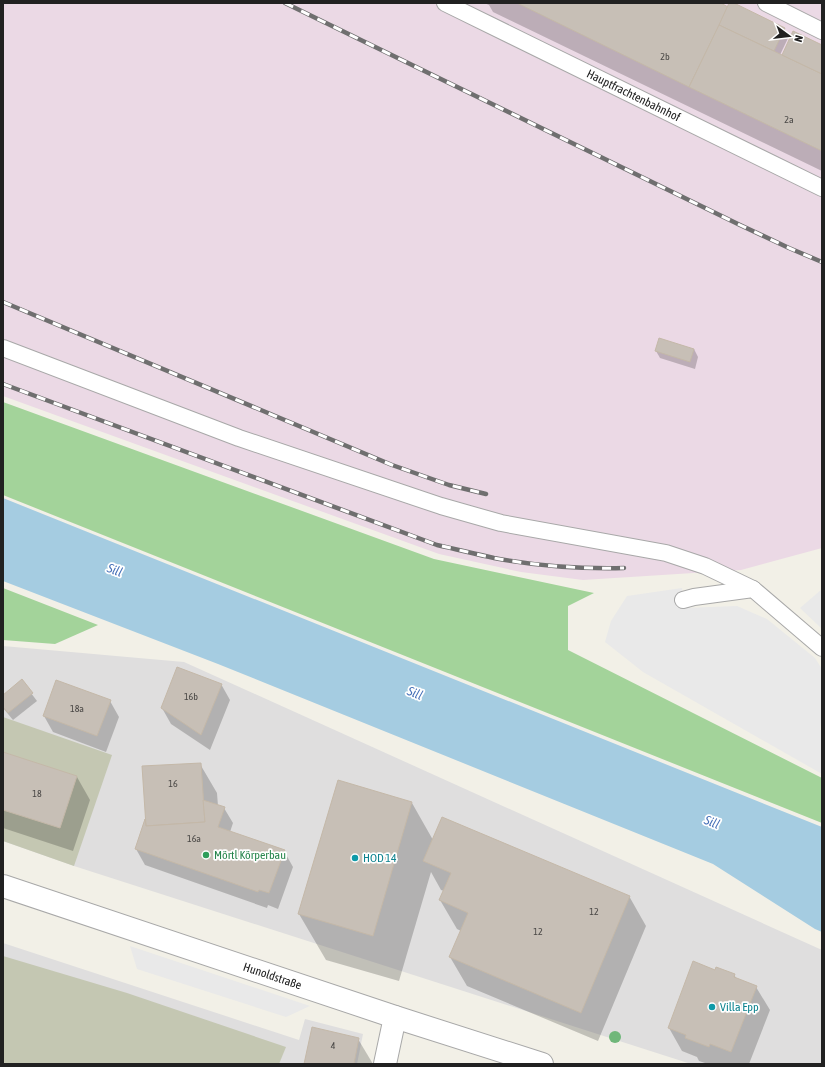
<svg xmlns="http://www.w3.org/2000/svg" width="825" height="1067" viewBox="0 0 825 1067" font-family="'Asap Condensed',sans-serif">
  <style>
    .residential { fill: #dfdede }
    .industrial { fill: #ebd9e5 }
    .construction { fill: #c4c7b2 }
    .forest { fill: #a3d39a }
    .parking { fill: #e9e9e9 }
    .water { fill: #a5cce1 }
    .shadow { fill: #0003 }
    .building { fill: #c7bfb6; stroke: #c4b8a8 }
    .lines { fill: none; stroke-linecap: round; stroke-linejoin: round }
    .lane-casing { stroke: #a8a8a8; stroke-width: 18 }
    .street-casing { stroke: #a8a8a8; stroke-width: 24 }
    .lane { stroke: #fff; stroke-width: 16 }
    .street { stroke: #fff; stroke-width: 22 }
    .rail-casing { stroke: #6f6f6f; stroke-width: 4.5 }
    .rail { stroke: #fff; stroke-width: 3; stroke-dasharray: 9; stroke-linecap: butt }
    .tree { fill: #70b77a }
    .leisure-dot { fill: #2e9e5b; stroke: #fff; stroke-width: 1.5 }
    .culture-dot { fill: #0f9aa8; stroke: #fff; stroke-width: 1.5 }
    .labels { text-anchor: middle; dominant-baseline: central; stroke-width: 3.5; stroke-linejoin: round; paint-order: stroke }
    .number-label { font-size: 10px; fill: #4a4846 }
    .street-label { font-size: 12px; fill: #212121; stroke: #fff }
    .leisure-label { font-size: 12px; fill: #27864d; stroke: #fff; text-anchor: start }
    .culture-label { font-size: 12px; fill: #0d838f; stroke: #fff; text-anchor: start }
    .water-label { font-size: 13px; font-style: italic; fill: #4670b8; stroke: #fff }
  </style>
  <rect width="100%" height="100%" fill="#f2f0e7"/>
  <g class="residential">
    <polygon points="3,646 184,662 822,950 822,1064 691,1064 74,866 3,841"/>
    <polygon points="3,943 299,1040 305,1019 363,1034 357,1064 3,1064"/>
  </g>
  <polygon class="industrial" points="3,3 822,3 822,548 741,570 583,580 521,572 439,554 3,396"/>
  <g class="construction">
    <polygon points="3,717 112,755 74,866 3,841"/>
    <polygon points="3,956 127,993 286,1047 279,1064 3,1064"/>
  </g>
  <g class="forest">
    <polygon points="3,402 434,559 594,593 568,606 568,650 822,778 822,823 3,495"/>
    <polygon points="3,588 98,625 55,644 3,640"/>
  </g>
  <g class="parking">
    <polygon points="682,588 684,608 737,606 767,619 815,658 822,669 822,715 820,730 822,731 822,774 643,672 605,642 611,621 627,596"/>
    <polygon points="822,589 822,629 800,608"/>
    <polygon points="130,946 310,1006 286,1017 137,969"/>
  </g>
  <polygon class="water" points="3,498 822,827 822,932 815,929 713,864 218,664 3,581"/>
  <g class="shadow">
    <polygon points="484,3 718,3 728,8 731,3 732,3 784,28 789,36 780,55 782,56 822,47 822,171 493,12 489,5"/>
    <polygon points="694,349 698,357 695,369 660,358 656,351"/>
    <polygon points="22,681 37,701 13,720 3,708 3,696"/>
    <polygon points="221,684 230,700 210,750 171,724 162,708"/>
    <polygon points="110,701 119,717 106,752 53,732 44,716"/>
    <polygon points="3,753 77,777 90,800 73,851 3,828"/>
    <polygon points="200,764 217,793 218,806 224,808 233,823 230,832 284,851 293,867 278,909 268,905 267,908 145,865 136,849 145,821 146,824"/>
    <polygon points="412,803 433,840 629,896 646,926 598,1041 467,986 450,957 461,931 457,929 440,900 444,891 441,890 431,872 399,981 326,960 299,914"/>
    <polygon points="715,971 734,975 737,979 756,987 770,1010 749,1064 708,1064 699,1061 697,1057 682,1051 669,1028"/>
    <polygon points="358,1039 373,1064 305,1064"/>
  </g>
  <g class="building">
    <polygon points="517,3 721,3 728,7 689,87"/>
    <polygon points="729,3 734,3 785,28 774,51 719,25"/>
    <polygon points="719,25 822,74 822,151 689,87"/>
    <polygon points="793,31 822,45 822,74 782,55"/>
    <polygon points="659,338 694,349 690,362 655,351"/>
    <polygon points="177,667 222,684 201,735 161,708"/>
    <polygon points="22,679 33,693 8,713 3,707 3,695"/>
    <polygon points="56,680 111,700 97,736 43,716"/>
    <polygon points="3,752 77,776 60,828 3,810"/>
    <polygon points="201,763 205,822 146,826 142,766"/>
    <polygon points="338,780 412,802 373,936 298,914"/>
    <polygon points="203,800 225,807 218,827 285,850 269,893 259,890 258,892 135,849 145,819 146,826 205,822"/>
    <polygon points="442,817 630,896 581,1013 449,957 468,913 439,900 451,873 423,861"/>
    <polygon points="693,961 715,970 716,967 735,974 734,977 757,986 731,1052 710,1044 709,1047 685,1038 686,1035 668,1028"/>
    <polygon points="312,1027 359,1038 354,1064 304,1064"/>
  </g>
  <g class="lines">
    <defs>
      <g id="lane">
        <path id="s1" d="M 445,3 L 822,188"/>
        <polyline points="766,3 822,31"/>
        <polyline points="3,348 239,438 441,506 501,523 666,553 705,566 753,589"/>
        <polyline points="683,600 694,597 753,589 822,648"/>
      </g>
      <g id="street">
        <path id="s2" d="M 3,886 L 395,1017 L 542,1064"/>
        <polyline points="385,1064 395,1017"/>
      </g>
    </defs>
    <use href="#lane" class="lane-casing"/>
    <use href="#street" class="street-casing"/>
    <use href="#lane" class="lane"/>
    <use href="#street" class="street"/>
    <defs>
      <g id="rail">
        <polyline points="285,3 740,225 789,248 822,262"/>
        <polyline points="3,302 392,465 449,485 486,494"/>
        <path d="M 3,384 L 437,545 C 456,549 475,554 494,558 C 537,566 581,569 624,568"/>
      </g>
    </defs>
    <use href="#rail" class="rail-casing"/>
    <use href="#rail" class="rail"/>
  </g>
  <circle class="tree" cx="615" cy="1037" r="6"/>
  <circle class="leisure-dot" cx="206" cy="855" r="4"/>
  <g class="culture-dot">
    <circle cx="355" cy="858" r="4"/>
    <circle cx="712" cy="1007" r="4"/>
  </g>
  <g class="labels">
    <g class="number-label">
      <text x="665" y="56">2b</text>
      <text x="789" y="119">2a</text>
      <text x="191" y="696">16b</text>
      <text x="77" y="708">18a</text>
      <text x="173" y="783">16</text>
      <text x="37" y="793">18</text>
      <text x="194" y="838">16a</text>
      <text x="594" y="911">12</text>
      <text x="538" y="931">12</text>
      <text x="333" y="1045">4</text>
    </g>
    <g class="street-label">
      <text stroke="none"><textPath href="#s1" startOffset="210">Hauptfrachtenbahnhof</textPath></text>
      <text stroke="none"><textPath href="#s2" startOffset="284">Hunoldstraße</textPath></text>
    </g>
    <g class="leisure-label">
      <text x="214" y="855">Mörtl Körperbau</text>
    </g>
    <g class="culture-label">
      <text x="363" y="858">HOD 14</text>
      <text x="720" y="1007">Villa Epp</text>
    </g>
    <g class="water-label">
      <text transform="translate(115 570) rotate(21)">Sill</text>
      <text transform="translate(415 693) rotate(23)">Sill</text>
      <text transform="translate(712 822) rotate(23)">Sill</text>
    </g>
  </g>
  <rect width="825" height="1067" fill="none" stroke="#212121" stroke-width="8"/>
  <g transform="translate(789 36) rotate(105)" stroke="#ffffff" stroke-width="3" paint-order="stroke">
  <path d="M0-3L7 15L0 10L-7 15Z" fill="#212121"/>
  <text y="-6" font-size="11" font-weight="bold" text-anchor="middle" fill="#212121">N</text>
  </g>
</svg>
